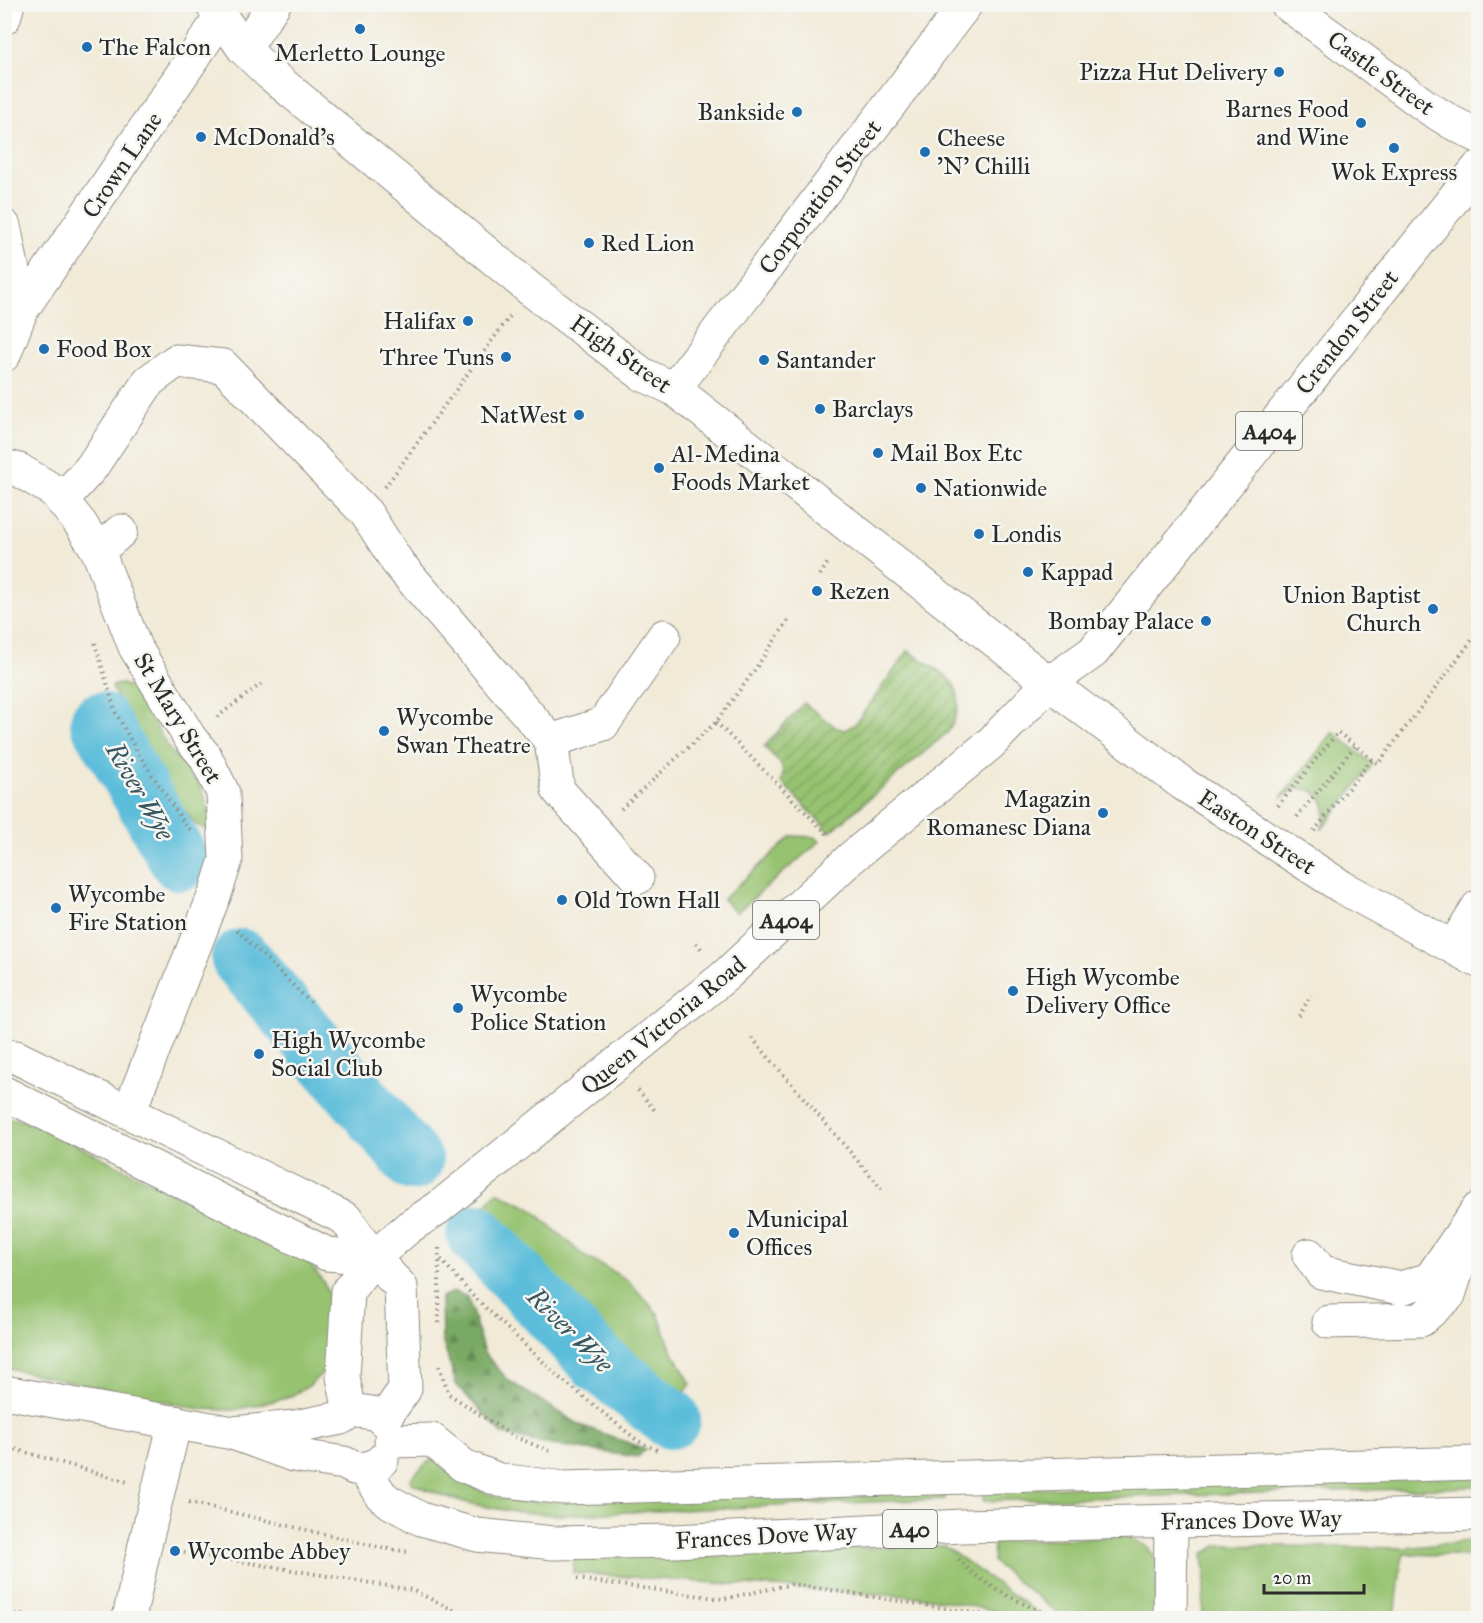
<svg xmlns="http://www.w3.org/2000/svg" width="1483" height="1623" viewBox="0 0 1483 1623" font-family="'IM FELL Great Primer',serif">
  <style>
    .grass { fill: #97c371; stroke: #61774e; stroke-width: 1.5 }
    .forest { fill: url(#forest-firs); stroke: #526a47; stroke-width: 1.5 }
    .garden { fill: url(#garden-furrows); stroke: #61774e; stroke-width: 1.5 }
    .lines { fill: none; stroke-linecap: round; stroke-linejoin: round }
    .river { stroke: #5bbdda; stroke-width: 60 }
    .minor-casing { stroke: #8e8a81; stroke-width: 35 }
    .major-casing { stroke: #8e8a81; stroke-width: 35 }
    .path { stroke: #8e8a81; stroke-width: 4; stroke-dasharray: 1.5 4.5; stroke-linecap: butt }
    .minor { stroke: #fff; stroke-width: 33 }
    .major { stroke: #fff; stroke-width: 33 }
    .poi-dot { fill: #1f6fb2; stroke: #f6f6f2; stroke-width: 2 }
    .labels { text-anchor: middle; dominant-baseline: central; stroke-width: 5; stroke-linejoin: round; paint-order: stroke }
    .shield { fill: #f6f6f2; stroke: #686867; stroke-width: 1.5 }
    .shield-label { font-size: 22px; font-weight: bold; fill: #2b2b2b }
    .poi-label { font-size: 24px; fill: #2b2b2b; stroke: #f6f6f2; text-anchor: start }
    .street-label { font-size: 24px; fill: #2b2b2b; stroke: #f6f6f2 }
    .water-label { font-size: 26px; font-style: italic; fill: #395760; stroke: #f6f6f2 }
  </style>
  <defs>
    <pattern id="forest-firs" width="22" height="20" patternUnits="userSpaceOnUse" patternTransform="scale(1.5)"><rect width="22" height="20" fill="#79a963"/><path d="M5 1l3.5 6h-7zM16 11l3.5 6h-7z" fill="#638a52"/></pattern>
    <pattern id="garden-furrows" width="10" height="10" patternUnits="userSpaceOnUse" patternTransform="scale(1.5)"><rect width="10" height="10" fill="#97c371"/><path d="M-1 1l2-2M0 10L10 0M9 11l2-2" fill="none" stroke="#7b9f5d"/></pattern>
  </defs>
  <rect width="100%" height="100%" fill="#f6f6f2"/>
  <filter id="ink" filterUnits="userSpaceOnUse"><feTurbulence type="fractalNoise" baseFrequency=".0167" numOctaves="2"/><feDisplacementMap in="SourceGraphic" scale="12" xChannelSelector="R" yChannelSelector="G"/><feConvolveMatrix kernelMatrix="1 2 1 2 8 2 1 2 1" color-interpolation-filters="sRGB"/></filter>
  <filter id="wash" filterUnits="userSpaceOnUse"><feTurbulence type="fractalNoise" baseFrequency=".008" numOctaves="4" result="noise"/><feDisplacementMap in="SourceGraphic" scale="24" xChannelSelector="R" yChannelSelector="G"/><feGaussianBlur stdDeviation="1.35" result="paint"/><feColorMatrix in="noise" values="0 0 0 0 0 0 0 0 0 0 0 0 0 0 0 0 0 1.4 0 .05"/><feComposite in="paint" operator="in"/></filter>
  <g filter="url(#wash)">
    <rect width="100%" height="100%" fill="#f1ead7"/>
    <g class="grass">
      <polygon points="122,684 131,688 136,692 169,749 200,785 208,807 212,832 196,825 185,811 179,809 112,688 114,685"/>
      <path d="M 1333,732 L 1373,764 L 1321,830 C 1336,798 1308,776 1281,798 Z"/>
      <polygon points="792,836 815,837 820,841 736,913 723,899"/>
      <polygon points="12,1118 39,1126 308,1261 324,1283 333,1307 330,1357 321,1374 309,1386 287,1398 234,1410 200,1409 5,1368 4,1119"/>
      <polygon points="497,1192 530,1208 584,1256 628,1280 658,1314 671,1349 691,1384 673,1408 601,1356 496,1247 480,1227 475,1217"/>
      <path d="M 434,1460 C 462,1484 482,1495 518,1502 L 945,1490 L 945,1499 L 559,1515 C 508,1513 458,1505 412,1483 L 411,1478 L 429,1461 Z"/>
      <polygon points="1478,1473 1478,1487 983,1501 984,1490"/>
      <polygon points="1126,1536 1148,1547 1157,1562 1156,1618 1064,1618 993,1562 994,1542"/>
      <polygon points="1478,1540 1478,1556 1404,1554 1401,1565 1395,1618 1202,1618 1205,1573 1203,1554 1219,1545 1405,1548"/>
      <polygon points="944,1546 1045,1618 1030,1618 931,1598 573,1573 573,1558 677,1552"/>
    </g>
    <polygon class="forest" points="454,1292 468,1297 484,1353 509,1381 580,1425 646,1449 638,1457 544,1444 502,1434 456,1384 442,1340 441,1297"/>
    <path class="garden" d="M 908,651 C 943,674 976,684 948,732 L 830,832 L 781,782 C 788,765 775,758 764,747 L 804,703 L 837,728 L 845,730 L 855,724 Z"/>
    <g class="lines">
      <g class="river">
        <polyline points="100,722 180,861"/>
        <polyline points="241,959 413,1161"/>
        <polyline points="476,1234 598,1362 671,1419"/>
      </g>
    </g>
  </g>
  <g filter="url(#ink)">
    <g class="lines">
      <defs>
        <g id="minor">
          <polyline points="212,4 244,49 269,73 530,289 642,374 674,389 1049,683 1183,784 1342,887 1478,961"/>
          <polyline points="1287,4 1427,107 1451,122 1478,136"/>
          <polyline points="4,18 8,4"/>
          <polyline points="244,49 274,4"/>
          <polyline points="4,226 21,311 4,355"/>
          <polyline points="21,311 221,17"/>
          <polyline points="674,389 966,4"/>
          <polyline points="4,466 19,470 54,491 80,523 98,551 135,647 190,738 205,756 223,793 226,860 216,891 129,1112"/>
          <polyline points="62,500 91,468 149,381 176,361 223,366 366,513 398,563 551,741 558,790 637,878"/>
          <polyline points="98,551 121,531"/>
          <polyline points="551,741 603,724 664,636"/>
          <polyline points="1453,947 1478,907"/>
          <polyline points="1309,1255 1321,1272 1401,1288 1430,1279 1478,1209"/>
          <polyline points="1329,1322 1421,1320 1449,1295 1464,1248"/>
          <polyline points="129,1618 145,1545 175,1422"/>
          <polyline points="1170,1618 1171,1522"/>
        </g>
        <g id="major">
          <polyline points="4,1056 16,1057 346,1219 373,1258 401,1287 405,1389 383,1420"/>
          <polyline points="4,1093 327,1254 373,1258"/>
          <polyline points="4,1392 233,1433 293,1455 344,1463 354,1468 364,1469 378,1464 382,1460"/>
          <polyline points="350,1412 343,1377 348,1291 373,1258 409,1227 438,1208 725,976 851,858 990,744 1049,683 1093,652 1478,168"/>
          <polyline points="233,1433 295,1427 341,1418 350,1412 358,1411 372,1413"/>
          <polyline points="391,1441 432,1440 464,1466 499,1480 564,1488 1478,1463"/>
          <polyline points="364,1469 381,1495 388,1501 421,1519 477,1535 553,1543 675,1541 962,1526 1478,1514"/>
        </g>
      </defs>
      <use href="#minor" class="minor-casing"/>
      <use href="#major" class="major-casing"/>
      <g class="path">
        <polyline points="385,487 510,316"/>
        <polyline points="820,575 829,561"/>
        <polyline points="95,643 116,713 139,755 187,827 192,831"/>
        <polyline points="217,717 261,684"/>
        <polyline points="716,722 827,834"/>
        <polyline points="1278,806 1338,732 1378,764 1478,632"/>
        <polyline points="621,809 716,722 751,675 790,618"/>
        <polyline points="1297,817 1355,746"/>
        <polyline points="1314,831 1372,759"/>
        <polyline points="658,901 665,909"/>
        <polyline points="237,930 311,1003"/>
        <polyline points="696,943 704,952"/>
        <polyline points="1299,1016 1311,995"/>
        <polyline points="752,1038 882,1189"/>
        <polyline points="638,1090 657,1113"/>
        <polyline points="439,1248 439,1257 473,1296 559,1377 638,1441 659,1451"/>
        <polyline points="439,1323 439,1258"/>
        <polyline points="439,1366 449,1394 511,1435 549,1451"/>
        <polyline points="4,1446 128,1482"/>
        <polyline points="189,1502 382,1548 409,1552"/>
        <polyline points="178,1551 412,1590 470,1618"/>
        <path d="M 959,1559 C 979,1584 1025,1605 1055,1618"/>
        <polyline points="577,1579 723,1599 792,1584 1006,1618"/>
        <polyline points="4,1609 30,1618"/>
      </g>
      <use href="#minor" class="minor"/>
      <use href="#major" class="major"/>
    </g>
  </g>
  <g class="poi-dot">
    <circle cx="360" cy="29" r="6"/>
    <circle cx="87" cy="47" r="6"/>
    <circle cx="1279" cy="72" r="6"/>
    <circle cx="797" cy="112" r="6"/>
    <circle cx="1361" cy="123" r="6"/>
    <circle cx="201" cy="137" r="6"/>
    <circle cx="1394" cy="148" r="6"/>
    <circle cx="925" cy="152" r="6"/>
    <circle cx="589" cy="243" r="6"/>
    <circle cx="468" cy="321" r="6"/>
    <circle cx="44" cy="349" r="6"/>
    <circle cx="506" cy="357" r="6"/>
    <circle cx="764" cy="360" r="6"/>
    <circle cx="820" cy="409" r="6"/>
    <circle cx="579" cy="415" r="6"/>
    <circle cx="878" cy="453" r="6"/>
    <circle cx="659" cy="468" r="6"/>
    <circle cx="921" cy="488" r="6"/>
    <circle cx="979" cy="534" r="6"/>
    <circle cx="1028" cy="572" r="6"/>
    <circle cx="817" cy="591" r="6"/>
    <circle cx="1433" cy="609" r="6"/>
    <circle cx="1206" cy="621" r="6"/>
    <circle cx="384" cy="731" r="6"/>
    <circle cx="1103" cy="813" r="6"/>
    <circle cx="562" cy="900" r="6"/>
    <circle cx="56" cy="908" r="6"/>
    <circle cx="1013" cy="991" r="6"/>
    <circle cx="458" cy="1008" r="6"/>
    <circle cx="259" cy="1054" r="6"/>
    <circle cx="734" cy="1233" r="6"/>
    <circle cx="175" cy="1551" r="6"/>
  </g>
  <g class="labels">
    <g class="shield">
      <rect x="1236" y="412" width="66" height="38" rx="4.5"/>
      <rect x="753" y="901" width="66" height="38" rx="4.5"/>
      <rect x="883" y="1510" width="54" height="38" rx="4.5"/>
    </g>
    <g class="shield-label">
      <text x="1269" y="431">A404</text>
      <text x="786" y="920">A404</text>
      <text x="910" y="1529">A40</text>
    </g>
    <g class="poi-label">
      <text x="99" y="47">The Falcon</text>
      <text x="360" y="53" text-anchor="middle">Merletto Lounge</text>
      <text x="1267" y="72" text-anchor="end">Pizza Hut Delivery</text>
      <text x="1349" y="109" text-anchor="end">Barnes Food<tspan x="1349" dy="28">and Wine</tspan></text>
      <text x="785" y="112" text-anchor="end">Bankside</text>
      <text x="213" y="137">McDonald's</text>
      <text x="937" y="138">Cheese<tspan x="937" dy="28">'N' Chilli</tspan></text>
      <text x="1394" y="172" text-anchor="middle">Wok Express</text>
      <text x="601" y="243">Red Lion</text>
      <text x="456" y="321" text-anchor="end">Halifax</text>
      <text x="56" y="349">Food Box</text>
      <text x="494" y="357" text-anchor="end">Three Tuns</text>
      <text x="776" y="360">Santander</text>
      <text x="832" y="409">Barclays</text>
      <text x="567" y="415" text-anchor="end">NatWest</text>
      <text x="890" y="453">Mail Box Etc</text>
      <text x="671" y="454">Al-Medina<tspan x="671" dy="28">Foods Market</tspan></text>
      <text x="933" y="488">Nationwide</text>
      <text x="991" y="534">Londis</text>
      <text x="1040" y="572">Kappad</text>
      <text x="829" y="591">Rezen</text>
      <text x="1421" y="595" text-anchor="end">Union Baptist<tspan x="1421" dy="28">Church</tspan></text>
      <text x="1194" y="621" text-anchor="end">Bombay Palace</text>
      <text x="396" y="717">Wycombe<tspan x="396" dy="28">Swan Theatre</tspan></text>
      <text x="1091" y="799" text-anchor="end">Magazin<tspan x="1091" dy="28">Romanesc Diana</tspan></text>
      <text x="68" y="894">Wycombe<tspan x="68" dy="28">Fire Station</tspan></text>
      <text x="574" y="900">Old Town Hall</text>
      <text x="1025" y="977">High Wycombe<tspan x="1025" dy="28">Delivery Office</tspan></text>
      <text x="470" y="994">Wycombe<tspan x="470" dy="28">Police Station</tspan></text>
      <text x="271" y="1040">High Wycombe<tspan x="271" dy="28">Social Club</tspan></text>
      <text x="746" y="1219">Municipal<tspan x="746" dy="28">Offices</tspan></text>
      <text x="187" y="1551">Wycombe Abbey</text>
    </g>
    <g class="street-label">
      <text transform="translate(1381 73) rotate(36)">Castle Street</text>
      <text transform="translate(122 165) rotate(-56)">Crown Lane</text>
      <text transform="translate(820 197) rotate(-53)">Corporation Street</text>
      <text transform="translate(1347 332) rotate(-52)">Crendon Street</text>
      <text transform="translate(621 354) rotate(35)">High Street</text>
      <text transform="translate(178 718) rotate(59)">St Mary Street</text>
      <text transform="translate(1257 832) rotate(33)">Easton Street</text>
      <text transform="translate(663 1025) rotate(-39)">Queen Victoria Road</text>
      <text transform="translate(1251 1520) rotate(-1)">Frances Dove Way</text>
      <text transform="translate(766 1536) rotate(-3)">Frances Dove Way</text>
    </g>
    <g class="water-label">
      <text transform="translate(140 791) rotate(60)">River Wye</text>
      <text transform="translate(570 1330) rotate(45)">River Wye</text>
    </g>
  </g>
  <rect width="1483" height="1623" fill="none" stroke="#f6f6f2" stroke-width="24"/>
  <path d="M1264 1584v9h100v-9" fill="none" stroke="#2b2b2b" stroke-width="3"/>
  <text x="1273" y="1584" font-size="18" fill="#2b2b2b" stroke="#f6f6f2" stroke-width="4.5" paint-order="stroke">20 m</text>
</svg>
